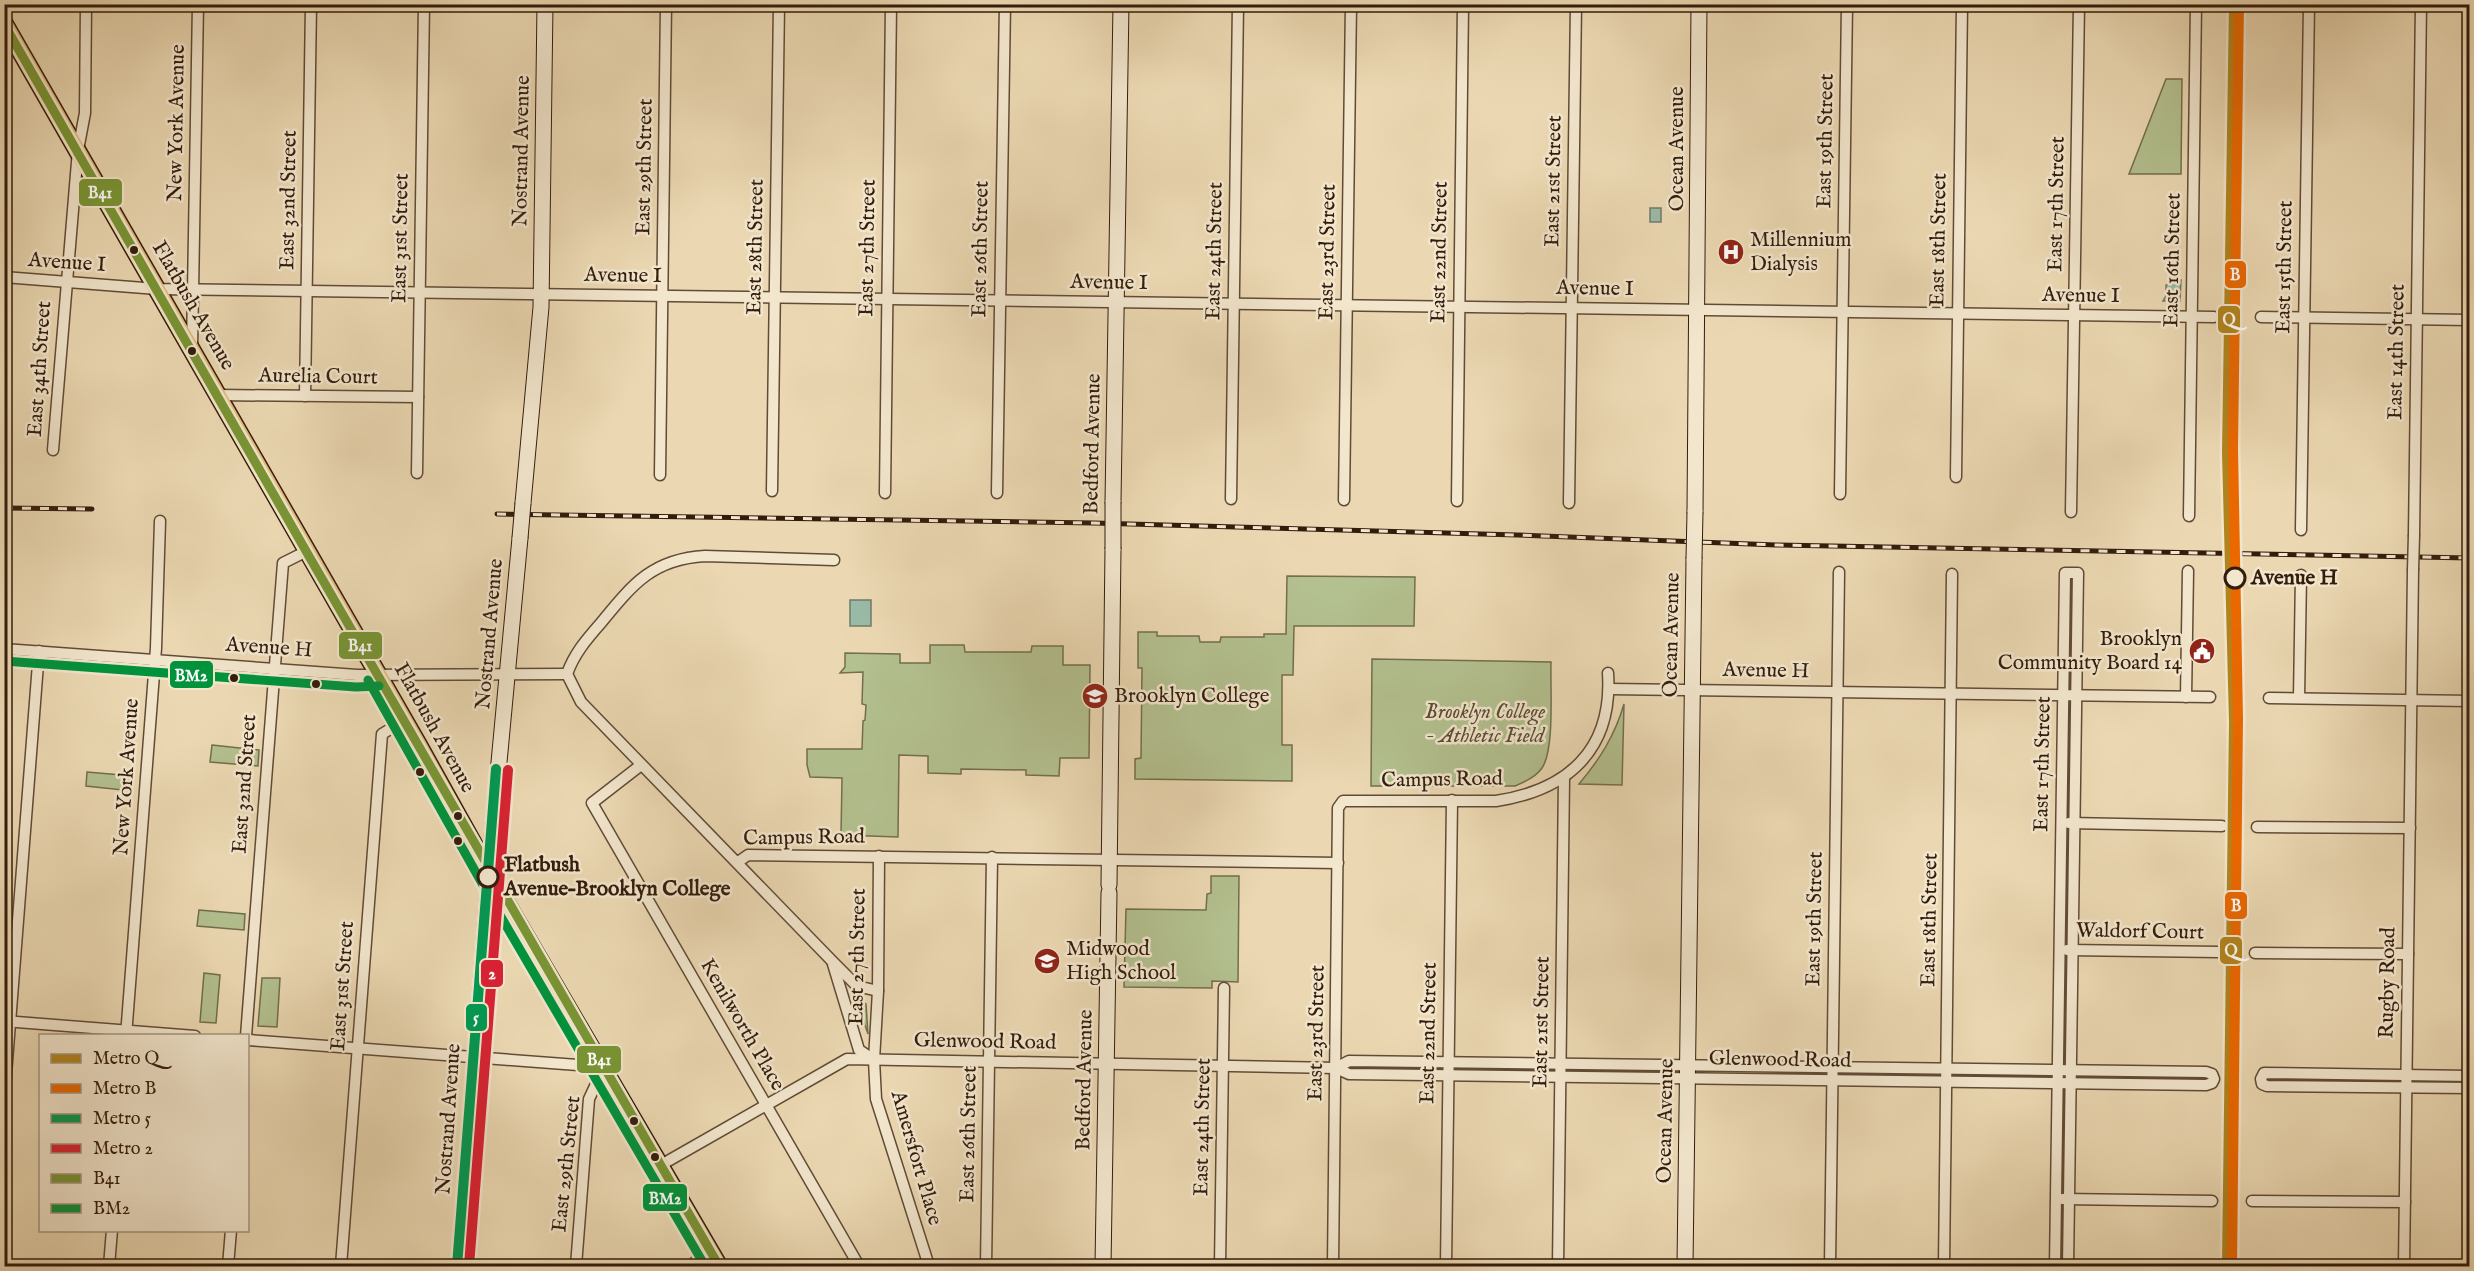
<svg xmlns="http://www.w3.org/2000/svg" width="2474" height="1271" viewBox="0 0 2474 1271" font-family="'IM FELL English',serif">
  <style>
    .green { fill: #b3c08f; stroke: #736e4e; stroke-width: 1.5 }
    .water { fill: #99bba7; stroke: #707b69; stroke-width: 1.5 }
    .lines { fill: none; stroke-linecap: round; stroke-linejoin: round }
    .street-casing { stroke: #614b36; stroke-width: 13 }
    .secondary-casing { stroke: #331c0d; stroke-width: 17 }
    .primary-casing { stroke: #331c0d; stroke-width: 19 }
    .street { stroke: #f2e6cd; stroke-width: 10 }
    .secondary { stroke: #f2e6cd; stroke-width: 15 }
    .primary { stroke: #e6bc79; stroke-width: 16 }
    .rail-casing { stroke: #331c0d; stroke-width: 5 }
    .rail { stroke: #f2e6cd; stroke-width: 3; stroke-dasharray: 9; stroke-linecap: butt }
    .street-bridge-casing { stroke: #614b36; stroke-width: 13; stroke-linecap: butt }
    .secondary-bridge-casing { stroke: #331c0d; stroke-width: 17; stroke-linecap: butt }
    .street-bridge { stroke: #f2e6cd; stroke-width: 10 }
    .secondary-bridge { stroke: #f2e6cd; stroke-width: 15 }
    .bus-1-casing { stroke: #f2e6cd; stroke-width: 14 }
    .bus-2-casing { stroke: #f2e6cd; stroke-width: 14 }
    .bus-1 { stroke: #799534; stroke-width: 9 }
    .bus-2 { stroke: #00933c; stroke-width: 9 }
    .metro-1-casing { stroke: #f2e6cd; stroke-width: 15 }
    .metro-2-casing { stroke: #f2e6cd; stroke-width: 15 }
    .metro-3-casing { stroke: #f2e6cd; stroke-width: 15 }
    .metro-4-casing { stroke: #f2e6cd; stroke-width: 15 }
    .metro-1 { stroke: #b2841d; stroke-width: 10 }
    .metro-2 { stroke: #eb6800; stroke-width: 10 }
    .metro-3 { stroke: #009952; stroke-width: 10 }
    .metro-4 { stroke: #d82233; stroke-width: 10 }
    .bus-dot { fill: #331c0d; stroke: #f2e6cd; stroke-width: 2 }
    .stop-dot { fill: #f2e6cd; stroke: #331c0d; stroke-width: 3 }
    .labels { text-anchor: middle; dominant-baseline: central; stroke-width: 5; stroke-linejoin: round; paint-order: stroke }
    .street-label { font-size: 21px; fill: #331c0d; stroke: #f2e6cd }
    .poi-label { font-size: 21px; fill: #331c0d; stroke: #f2e6cd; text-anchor: start }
    .stop-label { font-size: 21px; font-weight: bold; fill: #331c0d; stroke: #f2e6cd; text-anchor: start }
    .park-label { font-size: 21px; font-style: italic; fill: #594d34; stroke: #f2e6cd }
    .line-badge { stroke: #f2e6cd; stroke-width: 2 }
    .badge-label { font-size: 16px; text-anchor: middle; font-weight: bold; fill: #fff }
  </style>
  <rect width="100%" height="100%" fill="#ebd8b2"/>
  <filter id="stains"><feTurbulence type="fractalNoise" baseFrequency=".00333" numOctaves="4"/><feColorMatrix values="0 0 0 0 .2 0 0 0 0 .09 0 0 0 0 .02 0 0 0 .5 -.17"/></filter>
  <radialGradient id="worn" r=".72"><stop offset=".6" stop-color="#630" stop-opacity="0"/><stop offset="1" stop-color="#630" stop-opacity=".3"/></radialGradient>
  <g class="green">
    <polygon points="2166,79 2182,79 2181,174 2129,174"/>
    <polygon points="1287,576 1415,577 1414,626 1294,626 1293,675 1282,675 1282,745 1292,745 1292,781 1135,779 1135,759 1141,758 1142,668 1138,668 1138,632 1157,632 1157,636 1199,636 1200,642 1220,642 1221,637 1264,637 1264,634 1286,634"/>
    <polygon points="930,645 964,645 965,652 1031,652 1032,646 1063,646 1063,665 1090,665 1089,758 1060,758 1059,776 1026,775 1026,770 961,769 961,774 928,773 928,756 899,755 898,837 841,835 842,778 810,777 807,765 807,749 862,749 863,721 865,720 866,705 862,704 863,672 840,673 845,667 845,653 900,654 900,663 930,663"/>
    <path d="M 1372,659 L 1551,662 C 1550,687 1555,749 1542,768 C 1536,777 1525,782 1515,786 L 1371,786 Z"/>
    <path d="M 1624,704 L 1622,785 L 1579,784 C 1600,759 1615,735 1624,704 Z"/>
    <polygon points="212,745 259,750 258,766 210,762"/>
    <polygon points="87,772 133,776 132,791 86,786"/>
    <polygon points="1211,876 1239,876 1238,982 1212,981 1212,988 1124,987 1126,909 1206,910 1207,894 1211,893"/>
    <polygon points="199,910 245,914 244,930 197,926"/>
    <polygon points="204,973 220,975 216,1023 200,1022"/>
    <polygon points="262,978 280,978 277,1027 258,1026"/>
    <polygon points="856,999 866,1004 868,1034"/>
  </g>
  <g class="water">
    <rect x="1650" y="208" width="11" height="14"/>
    <polygon points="2181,280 2180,301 2163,301 2166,296 2166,285"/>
    <rect x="850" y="600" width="21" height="26"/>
  </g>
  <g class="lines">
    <defs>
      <g id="street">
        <polyline points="4,277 157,289 2214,317"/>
        <polyline points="2261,317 2470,320"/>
        <polyline points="192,349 198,4"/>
        <polyline points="218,395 418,397"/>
        <polyline points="305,396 311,4"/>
        <polyline points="53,450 78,150 85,113 86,4"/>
        <polyline points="417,473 424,4"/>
        <polyline points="660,475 666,4"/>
        <polyline points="1956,477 1962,4"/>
        <polyline points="772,491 779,4"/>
        <polyline points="885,493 891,4"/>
        <polyline points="997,493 1005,4"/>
        <polyline points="1840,494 1847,4"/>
        <polyline points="1231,499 1238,4"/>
        <polyline points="1344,500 1351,4"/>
        <polyline points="1457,501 1463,4"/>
        <polyline points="1569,503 1576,4"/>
        <polyline points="2071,512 2079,4"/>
        <polyline points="2189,516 2196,4"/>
        <polyline points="2301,530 2309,4"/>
        <polyline points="2414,535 2421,4"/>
        <path d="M 834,560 L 705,556 C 652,559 632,585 600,624 C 586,640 574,654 567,674 L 581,702 L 833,962 L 857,986 L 878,991"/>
        <polyline points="4,649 357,675 567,674"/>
        <polyline points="1609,689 2210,697"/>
        <polyline points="2186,697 2188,571"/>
        <polyline points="2269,698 2470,701"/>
        <polyline points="2299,698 2301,575"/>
        <polyline points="641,765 592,803 859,1266"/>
        <polyline points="2069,823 2222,826"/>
        <polyline points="2257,827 2410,828"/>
        <polyline points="879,856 878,991 874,1060 876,1099 929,1266"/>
        <polyline points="738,862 748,855 1338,863"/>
        <polyline points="2067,950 2219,952"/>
        <polyline points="2255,953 2408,954"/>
        <polyline points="833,964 859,1050 874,1060"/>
        <polyline points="4,1021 195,1036"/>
        <polyline points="126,1036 156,648 160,521"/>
        <polyline points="246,1036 283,563 307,551"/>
        <polyline points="248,1040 604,1067 589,1099 576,1266"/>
        <polyline points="2470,1076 2264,1073 2261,1079 2262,1084 2267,1086 2470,1088"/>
        <polyline points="4,1100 39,651"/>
        <polyline points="661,1165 847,1059 1336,1068 1349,1074 2206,1085 2212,1083 2214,1079 2212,1074 2206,1072 1349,1061 1336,1068"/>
        <polyline points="2062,1199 2212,1201"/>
        <polyline points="2252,1201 2405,1202"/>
        <polyline points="109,1266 112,1230"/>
        <polyline points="228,1266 231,1230"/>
        <polyline points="341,1266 382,734 405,720"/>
        <polyline points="691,1266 708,1249"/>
        <polyline points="986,1266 992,857"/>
        <polyline points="1220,1266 1224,988"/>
        <path d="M 1333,1266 L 1338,808 L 1343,801 L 1496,801 C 1568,790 1613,750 1608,673"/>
        <polyline points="1446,1266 1452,800"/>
        <polyline points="1558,1266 1564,778"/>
        <polyline points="1830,1266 1839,572"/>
        <polyline points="1944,1266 1952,574"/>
        <polyline points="2055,1266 2065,573 2078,573 2068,1266"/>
        <polyline points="2404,1266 2413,570"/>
      </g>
      <g id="secondary">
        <polyline points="1113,502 1121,4"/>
        <polyline points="523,503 541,307 545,4"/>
        <polyline points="1695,512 1699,4"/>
        <polyline points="1109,885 1113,549"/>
        <polyline points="459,1266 492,837 520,538"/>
        <polyline points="1103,1266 1109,893"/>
        <polyline points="1685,1266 1694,559"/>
      </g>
      <polyline id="primary" points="4,23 418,744 507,904 719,1266"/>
    </defs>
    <use href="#street" class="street-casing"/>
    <use href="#secondary" class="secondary-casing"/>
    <use href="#primary" class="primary-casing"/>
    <use href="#street" class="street"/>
    <use href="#secondary" class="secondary"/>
    <use href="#primary" class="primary"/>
    <defs>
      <g id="rail">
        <polyline points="4,508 92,509"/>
        <polyline points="497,514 1094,523 1517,535 1776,545 2470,558"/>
      </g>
    </defs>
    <use href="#rail" class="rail-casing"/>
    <use href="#rail" class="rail"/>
    <defs>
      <polyline id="street-bridge" points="2413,570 2414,535"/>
      <g id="secondary-bridge">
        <polyline points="520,538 523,503"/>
        <polyline points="1113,549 1113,502"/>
        <polyline points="1694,559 1695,512"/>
      </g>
    </defs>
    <use href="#street-bridge" class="street-bridge-casing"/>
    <use href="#secondary-bridge" class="secondary-bridge-casing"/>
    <use href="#street-bridge" class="street-bridge"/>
    <use href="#secondary-bridge" class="secondary-bridge"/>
    <defs>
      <path id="bus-1" d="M 4,24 C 242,438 478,854 719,1266"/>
      <g id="bus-2">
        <polyline points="4,661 356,687 379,686"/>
        <polyline points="368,680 497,910 705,1266"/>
      </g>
    </defs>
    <use href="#bus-1" class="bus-1-casing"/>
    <use href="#bus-2" class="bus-2-casing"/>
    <use href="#bus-1" class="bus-1"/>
    <use href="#bus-2" class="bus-2"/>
    <defs>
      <polyline id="metro-1" points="2227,1266 2234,722 2227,452 2234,4"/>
      <polyline id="metro-2" points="2232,1266 2238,719 2233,448 2239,4"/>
      <polyline id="metro-3" points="457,1266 496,769"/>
      <polyline id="metro-4" points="469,1266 508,770"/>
    </defs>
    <use href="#metro-1" class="metro-1-casing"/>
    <use href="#metro-2" class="metro-2-casing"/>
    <use href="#metro-3" class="metro-3-casing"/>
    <use href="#metro-4" class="metro-4-casing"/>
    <use href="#metro-1" class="metro-1"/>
    <use href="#metro-2" class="metro-2"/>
    <use href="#metro-3" class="metro-3"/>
    <use href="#metro-4" class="metro-4"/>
  </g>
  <defs>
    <symbol id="hospital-disc" viewBox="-11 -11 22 22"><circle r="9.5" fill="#8f2418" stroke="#f2e6cd"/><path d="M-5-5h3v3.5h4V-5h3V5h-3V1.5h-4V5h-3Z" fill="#fff"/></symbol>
    <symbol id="civic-disc" viewBox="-11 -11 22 22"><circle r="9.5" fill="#8f2418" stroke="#f2e6cd"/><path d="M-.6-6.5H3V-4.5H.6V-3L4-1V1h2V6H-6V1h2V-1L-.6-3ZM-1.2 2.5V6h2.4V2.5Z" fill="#fff"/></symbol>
    <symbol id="university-disc" viewBox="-11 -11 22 22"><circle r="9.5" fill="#8f2418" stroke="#f2e6cd"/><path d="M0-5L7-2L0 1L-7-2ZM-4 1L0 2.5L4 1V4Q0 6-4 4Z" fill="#fff"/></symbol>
    <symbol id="school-disc" viewBox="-11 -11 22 22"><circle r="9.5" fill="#8f2418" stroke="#f2e6cd"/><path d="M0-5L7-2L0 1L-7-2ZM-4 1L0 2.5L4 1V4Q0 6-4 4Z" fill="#fff"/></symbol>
  </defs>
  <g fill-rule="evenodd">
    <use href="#hospital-disc" x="1716" y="237" width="30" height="30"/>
    <use href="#civic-disc" x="2187" y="636" width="30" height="30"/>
    <use href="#university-disc" x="1080" y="681" width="30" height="30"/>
    <use href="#school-disc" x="1032" y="946" width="30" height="30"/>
  </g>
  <g class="bus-dot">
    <circle cx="134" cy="250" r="5"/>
    <circle cx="192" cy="351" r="5"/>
    <circle cx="234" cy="678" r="5"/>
    <circle cx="316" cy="684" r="5"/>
    <circle cx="420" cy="772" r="5"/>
    <circle cx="458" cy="816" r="5"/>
    <circle cx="458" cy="841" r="5"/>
    <circle cx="634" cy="1121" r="5"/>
    <circle cx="655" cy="1157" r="5"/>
  </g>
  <g class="stop-dot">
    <circle cx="2235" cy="578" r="10"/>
    <circle cx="488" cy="877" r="10"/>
  </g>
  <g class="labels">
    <g class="street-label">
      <text transform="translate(177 123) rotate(-89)">New York Avenue</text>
      <text transform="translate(1826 141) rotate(-89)">East 19th Street</text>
      <text transform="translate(1677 149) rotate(-90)">Ocean Avenue</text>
      <text transform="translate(522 151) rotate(-89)">Nostrand Avenue</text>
      <text transform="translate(645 167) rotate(-89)">East 29th Street</text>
      <text transform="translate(1554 181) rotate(-89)">East 21st Street</text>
      <text transform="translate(289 200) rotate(-89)">East 32nd Street</text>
      <text transform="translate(2057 204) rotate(-89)">East 17th Street</text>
      <text transform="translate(401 238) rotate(-89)">East 31st Street</text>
      <text transform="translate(1939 240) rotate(-89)">East 18th Street</text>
      <text transform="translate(756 247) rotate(-89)">East 28th Street</text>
      <text transform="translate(868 248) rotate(-89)">East 27th Street</text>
      <text transform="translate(981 249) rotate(-89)">East 26th Street</text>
      <text transform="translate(1215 251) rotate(-89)">East 24th Street</text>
      <text transform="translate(1328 252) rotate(-89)">East 23rd Street</text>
      <text transform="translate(1440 252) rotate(-89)">East 22nd Street</text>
      <text transform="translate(2173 260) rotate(-89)">East 16th Street</text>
      <text transform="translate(67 263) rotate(4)">Avenue I</text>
      <text transform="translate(2285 267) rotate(-89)">East 15th Street</text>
      <text transform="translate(623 276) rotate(1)">Avenue I</text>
      <text transform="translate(1109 283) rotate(1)">Avenue I</text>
      <text transform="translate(1595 289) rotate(1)">Avenue I</text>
      <text transform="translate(2081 296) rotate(1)">Avenue I</text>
      <text transform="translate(193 306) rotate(60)">Flatbush Avenue</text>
      <text transform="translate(2397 352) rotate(-89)">East 14th Street</text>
      <text transform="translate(40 369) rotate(-86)">East 34th Street</text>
      <text transform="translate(318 377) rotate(1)">Aurelia Court</text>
      <text transform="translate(1093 444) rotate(-89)">Bedford Avenue</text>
      <text transform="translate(490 634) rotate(-85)">Nostrand Avenue</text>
      <text transform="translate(1672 635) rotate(-89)">Ocean Avenue</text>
      <text transform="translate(269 648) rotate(4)">Avenue H</text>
      <text transform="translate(1766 671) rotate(1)">Avenue H</text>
      <text transform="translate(434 728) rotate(61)">Flatbush Avenue</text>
      <text transform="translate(2043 764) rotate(-89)">East 17th Street</text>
      <text transform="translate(127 777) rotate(-86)">New York Avenue</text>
      <text transform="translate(1442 780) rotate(-1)">Campus Road</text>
      <text transform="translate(245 784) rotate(-86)">East 32nd Street</text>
      <text transform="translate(804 838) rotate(-1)">Campus Road</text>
      <text transform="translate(1815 919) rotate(-89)">East 19th Street</text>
      <text transform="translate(1930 920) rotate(-89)">East 18th Street</text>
      <text transform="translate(2140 932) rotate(1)">Waldorf Court</text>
      <text transform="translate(858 957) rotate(-89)">East 27th Street</text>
      <text transform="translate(2388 983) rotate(-89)">Rugby Road</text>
      <text transform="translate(343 986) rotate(-86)">East 31st Street</text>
      <text transform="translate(1542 1022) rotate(-89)">East 21st Street</text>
      <text transform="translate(742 1025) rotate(60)">Kenilworth Place</text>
      <text transform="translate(1317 1033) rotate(-89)">East 23rd Street</text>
      <text transform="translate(1429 1033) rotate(-89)">East 22nd Street</text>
      <text transform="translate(985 1042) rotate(1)">Glenwood Road</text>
      <text transform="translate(1780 1060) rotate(1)">Glenwood Road</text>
      <text transform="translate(1085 1080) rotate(-89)">Bedford Avenue</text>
      <text transform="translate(449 1119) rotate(-86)">Nostrand Avenue</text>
      <text transform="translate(1666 1121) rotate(-89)">Ocean Avenue</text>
      <text transform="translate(1203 1127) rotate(-89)">East 24th Street</text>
      <text transform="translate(969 1134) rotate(-89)">East 26th Street</text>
      <text transform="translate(916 1158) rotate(74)">Amersfort Place</text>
      <text transform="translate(567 1164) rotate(-84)">East 29th Street</text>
    </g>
    <g class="poi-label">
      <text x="1750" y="240">Millennium<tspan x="1750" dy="24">Dialysis</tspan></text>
      <text x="2182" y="639" text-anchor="end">Brooklyn<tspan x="2182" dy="24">Community Board 14</tspan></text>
      <text x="1114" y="696">Brooklyn College</text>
      <text x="1066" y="949">Midwood<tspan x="1066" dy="24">High School</tspan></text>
    </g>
    <g class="stop-label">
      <text x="2251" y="578">Avenue H</text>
      <text x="504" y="865">Flatbush<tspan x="504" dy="24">Avenue–Brooklyn College</tspan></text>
    </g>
    <g class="park-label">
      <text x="1485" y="712">Brooklyn College<tspan x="1485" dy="24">- Athletic Field</tspan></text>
    </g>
  </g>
  <g class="line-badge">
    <rect x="78" y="178" width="45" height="29" rx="6" fill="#799534"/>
    <rect x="2224" y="260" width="23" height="29" rx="6" fill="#eb6800"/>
    <rect x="2217" y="305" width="24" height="29" rx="6" fill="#b2841d"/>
    <rect x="338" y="631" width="45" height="29" rx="6" fill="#799534"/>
    <rect x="169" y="660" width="45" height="29" rx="6" fill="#00933c"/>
    <rect x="2224" y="891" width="24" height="29" rx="6" fill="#eb6800"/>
    <rect x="2219" y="936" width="24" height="29" rx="6" fill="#b2841d"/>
    <rect x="480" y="959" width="24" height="29" rx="6" fill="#d82233"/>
    <rect x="465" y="1003" width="23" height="29" rx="6" fill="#009952"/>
    <rect x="576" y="1045" width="46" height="29" rx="6" fill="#799534"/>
    <rect x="642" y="1183" width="46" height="29" rx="6" fill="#00933c"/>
  </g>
  <g class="badge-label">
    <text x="100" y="198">B41</text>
    <text x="2235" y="280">B</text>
    <text x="2229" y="325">Q</text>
    <text x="360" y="651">B41</text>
    <text x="191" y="681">BM2</text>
    <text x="2236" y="911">B</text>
    <text x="2231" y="956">Q</text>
    <text x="492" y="979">2</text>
    <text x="476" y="1023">5</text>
    <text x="599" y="1065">B41</text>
    <text x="665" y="1204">BM2</text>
  </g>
  <rect width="2474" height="1271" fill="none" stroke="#ebd8b2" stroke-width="24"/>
  <rect x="6" y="6" width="2462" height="1259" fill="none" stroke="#331c0d" stroke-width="3"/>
  <rect x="12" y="12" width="2450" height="1247" fill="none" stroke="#331c0d" stroke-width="1.5"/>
  <rect x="39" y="1034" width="210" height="198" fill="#f2e6cd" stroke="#a69580" stroke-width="1.5"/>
  <rect x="51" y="1054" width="30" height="9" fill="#b2841d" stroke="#a69580" stroke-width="1.5"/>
  <text x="93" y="1064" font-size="18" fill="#331c0d">Metro Q</text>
  <rect x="51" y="1084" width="30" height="9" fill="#eb6800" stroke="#a69580" stroke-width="1.5"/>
  <text x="93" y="1094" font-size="18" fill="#331c0d">Metro B</text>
  <rect x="51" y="1114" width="30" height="9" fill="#009952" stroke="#a69580" stroke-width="1.5"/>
  <text x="93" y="1124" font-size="18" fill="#331c0d">Metro 5</text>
  <rect x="51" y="1144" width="30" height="9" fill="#d82233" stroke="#a69580" stroke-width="1.5"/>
  <text x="93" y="1154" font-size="18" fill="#331c0d">Metro 2</text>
  <rect x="51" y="1174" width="30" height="9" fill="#799534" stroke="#a69580" stroke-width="1.5"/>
  <text x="93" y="1184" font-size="18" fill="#331c0d">B41</text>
  <rect x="51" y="1204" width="30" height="9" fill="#00933c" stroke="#a69580" stroke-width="1.5"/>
  <text x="93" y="1214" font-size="18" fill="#331c0d">BM2</text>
  <rect width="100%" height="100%" filter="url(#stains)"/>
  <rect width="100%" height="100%" fill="url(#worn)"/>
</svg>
